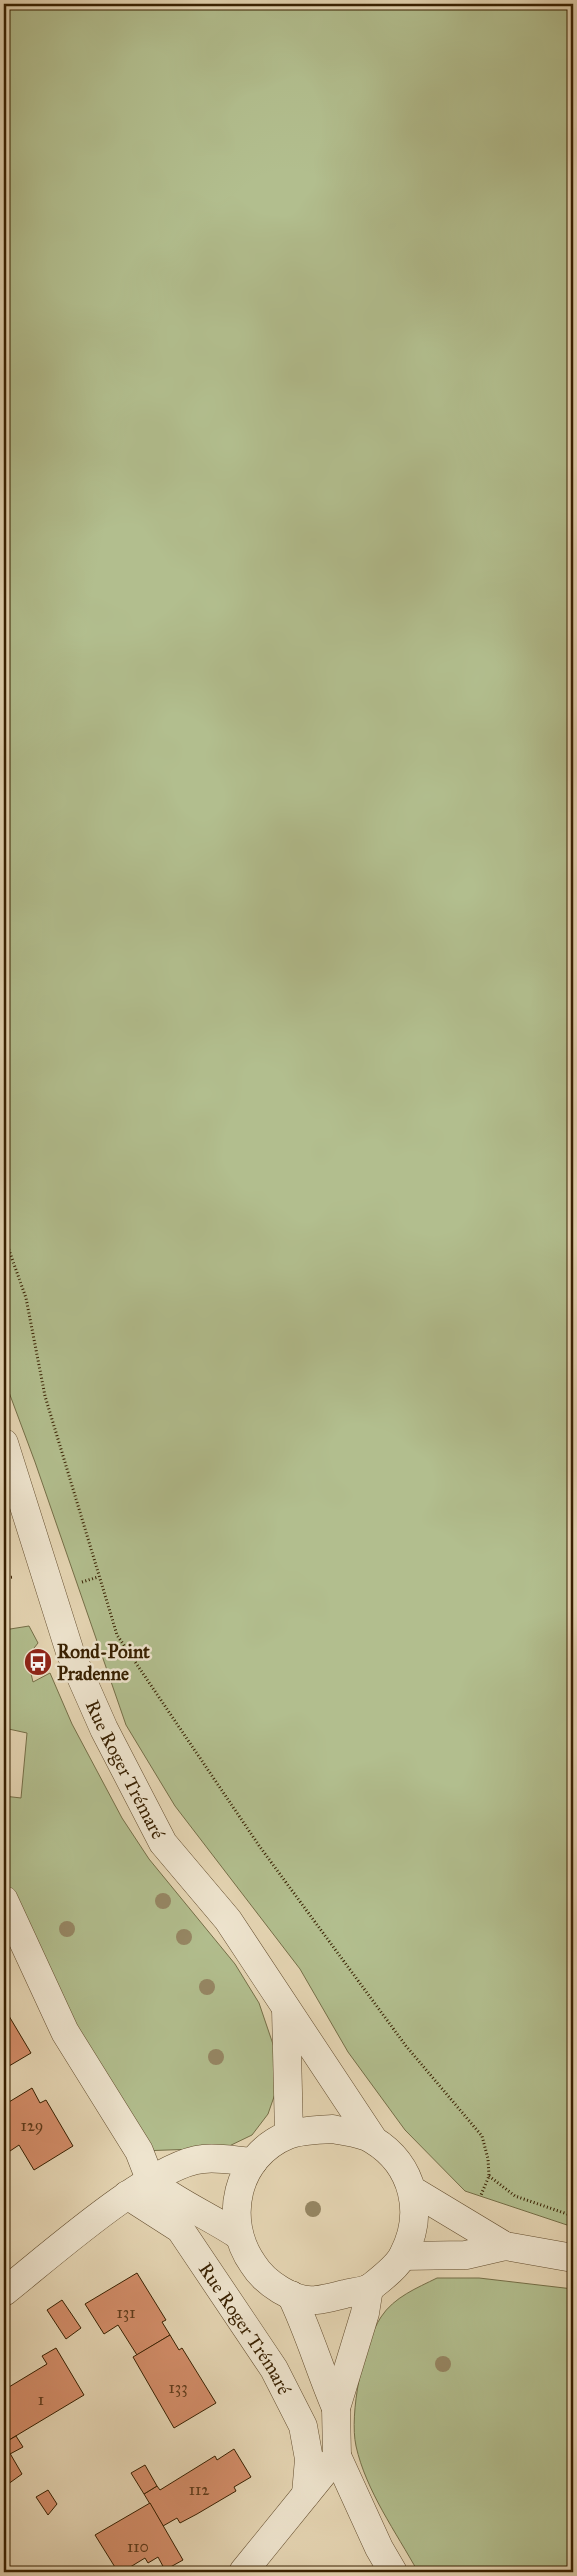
<svg xmlns="http://www.w3.org/2000/svg" width="577" height="2576" viewBox="0 0 577 2576" font-family="'IM FELL Great Primer',serif">
  <style>
    .green { fill: #b2be8e; stroke: #756f48 }
    .building { fill: #d38d69; stroke: #382001 }
    .lines { fill: none; stroke-linecap: round; stroke-linejoin: round }
    .minor-casing { stroke: #634d2e; stroke-width: 29 }
    .path { stroke: #382001; stroke-width: 3; stroke-dasharray: 1 2.5; stroke-linecap: butt }
    .minor { stroke: #eee4ce; stroke-width: 28 }
    .tree { fill: #968764 }
    .labels { text-anchor: middle; dominant-baseline: central; stroke-width: 5; stroke-linejoin: round; paint-order: stroke }
    .number-label { font-size: 16px; fill: #5f3b1b }
    .poi-label { font-size: 19px; font-weight: bold; fill: #382001; stroke: #eee4ce; text-anchor: start }
    .street-label { font-size: 19px; fill: #382001; stroke: #eee4ce }
  </style>
  <rect width="100%" height="100%" fill="#e5d5b3"/>
  <filter id="stains"><feTurbulence type="fractalNoise" baseFrequency=".004" numOctaves="4"/><feColorMatrix values="0 0 0 0 .2 0 0 0 0 .09 0 0 0 0 .02 0 0 0 .5 -.17"/></filter>
  <radialGradient id="worn" r=".72"><stop offset=".6" stop-color="#630" stop-opacity="0"/><stop offset="1" stop-color="#630" stop-opacity=".3"/></radialGradient>
  <g class="green">
    <polygon points="4,4 573,4 573,2227 465,2191 405,2130 348,2052 300,1969 175,1806 126,1725 35,1462 4,1379"/>
    <polygon points="29,1626 38,1643 27,1657 33,1682 50,1673 72,1724 122,1818 149,1859 235,1964 259,2003 277,2056 276,2091 268,2114 252,2135 225,2148 139,2151 4,1900 4,1796 21,1798 27,1733 4,1728 4,1630"/>
    <path d="M 437,2278 L 479,2278 L 573,2289 L 573,2572 L 418,2572 C 396,2532 366,2491 356,2446 C 349,2414 363,2344 381,2317 C 394,2297 417,2288 437,2278 Z"/>
  </g>
  <g class="building">
    <polygon points="6,2011 31,2053 4,2069 4,2013"/>
    <polygon points="32,2088 40,2103 46,2100 73,2146 34,2170 19,2145 7,2153 4,2147 4,2105"/>
    <polygon points="137,2273 166,2320 162,2322 170,2335 137,2355 118,2325 104,2334 85,2304"/>
    <polygon points="62,2300 81,2328 66,2339 47,2310"/>
    <polygon points="170,2335 179,2350 182,2348 216,2403 174,2428 133,2357"/>
    <polygon points="56,2348 84,2395 4,2443 4,2390 47,2364 42,2356"/>
    <polygon points="16,2436 23,2447 10,2454 4,2443"/>
    <polygon points="4,2443 22,2474 4,2487"/>
    <polygon points="234,2449 251,2477 234,2487 236,2491 197,2514 180,2523 177,2518 163,2526 144,2494 157,2486 160,2490 215,2456 217,2460"/>
    <polygon points="145,2465 157,2486 144,2494 131,2473"/>
    <polygon points="48,2490 57,2504 48,2515 36,2497"/>
    <polygon points="150,2503 183,2560 165,2570 158,2557 148,2563 145,2558 122,2572 118,2572 95,2535"/>
  </g>
  <g class="lines">
    <defs>
      <g id="minor">
        <path id="s1" d="M 4,1443 L 70,1652 L 104,1729 L 163,1843 L 228,1920 L 373,2139"/>
        <polyline points="4,1900 65,2032 139,2151 151,2182"/>
        <polyline points="286,2009 289,2134"/>
        <path d="M 333,2129 C 345,2132 363,2133 373,2140 C 414,2165 425,2214 403,2255 C 398,2266 381,2279 371,2287 C 365,2291 353,2292 345,2294 C 336,2296 326,2299 316,2300 C 294,2303 264,2282 253,2264 C 222,2220 236,2156 288,2135 C 301,2130 320,2130 333,2129 Z"/>
        <path d="M 151,2182 C 178,2203 209,2216 238,2235"/>
        <polyline points="412,2190 505,2246 573,2258"/>
        <path id="s2" d="M 127,2195 L 180,2229 L 274,2369 L 303,2426 L 309,2459 L 306,2494"/>
        <polyline points="403,2256 466,2255 505,2246"/>
        <path d="M 4,2292 C 46,2259 153,2163 203,2159 C 219,2157 237,2161 253,2162"/>
        <path d="M 291,2295 C 309,2332 320,2371 336,2408"/>
        <polyline points="337,2456 379,2548 393,2572"/>
        <polyline points="243,2572 337,2456 336,2408 365,2313 369,2288"/>
      </g>
    </defs>
    <use href="#minor" class="minor-casing"/>
    <g class="path">
      <polyline points="4,1236 26,1298 45,1396 117,1635 260,1847 406,2046 482,2136 488,2159 489,2176 481,2195"/>
      <polyline points="4,1578 13,1577"/>
      <polyline points="82,1582 98,1577"/>
      <polyline points="489,2176 515,2196 573,2216"/>
    </g>
    <use href="#minor" class="minor"/>
  </g>
  <g class="tree">
    <circle cx="163" cy="1901" r="8"/>
    <circle cx="67" cy="1929" r="8"/>
    <circle cx="184" cy="1937" r="8"/>
    <circle cx="207" cy="1987" r="8"/>
    <circle cx="216" cy="2057" r="8"/>
    <circle cx="313" cy="2209" r="8"/>
    <circle cx="443" cy="2364" r="8"/>
  </g>
  <defs>
    <symbol id="bus-disc" viewBox="-11 -11 22 22"><circle r="9.5" fill="#8f2418" stroke="#eee4ce"/><path d="M-5-6H5V4H4V6H2V4H-2V6H-4V4H-5ZM-3.5-4V0h7V-4ZM-3.5 1.2v1.5H-2V1.2ZM2 1.2v1.5H3.5V1.2Z" fill="#fff"/></symbol>
  </defs>
  <g fill-rule="evenodd">
    <use href="#bus-disc" x="22" y="1646" width="32" height="32"/>
  </g>
  <g class="labels">
    <g class="number-label">
      <text x="32" y="2125">129</text>
      <text x="126" y="2312">131</text>
      <text x="178" y="2387">133</text>
      <text x="41" y="2399">1</text>
      <text x="199" y="2489">112</text>
      <text x="138" y="2546">110</text>
    </g>
    <g class="poi-label">
      <text x="57" y="1651">Rond-Point<tspan x="57" dy="22">Pradenne</tspan></text>
    </g>
    <g class="street-label">
      <text stroke="none"><textPath href="#s1" startOffset="349">Rue Roger Trémaré</textPath></text>
      <text stroke="none"><textPath href="#s2" startOffset="182">Rue Roger Trémaré</textPath></text>
    </g>
  </g>
  <rect width="577" height="2576" fill="none" stroke="#e5d5b3" stroke-width="20"/>
  <rect x="5" y="5" width="567" height="2566" fill="none" stroke="#382001" stroke-width="2.5"/>
  <rect x="10" y="10" width="557" height="2556" fill="none" stroke="#382001"/>
  <rect width="100%" height="100%" filter="url(#stains)"/>
  <rect width="100%" height="100%" fill="url(#worn)"/>
</svg>
